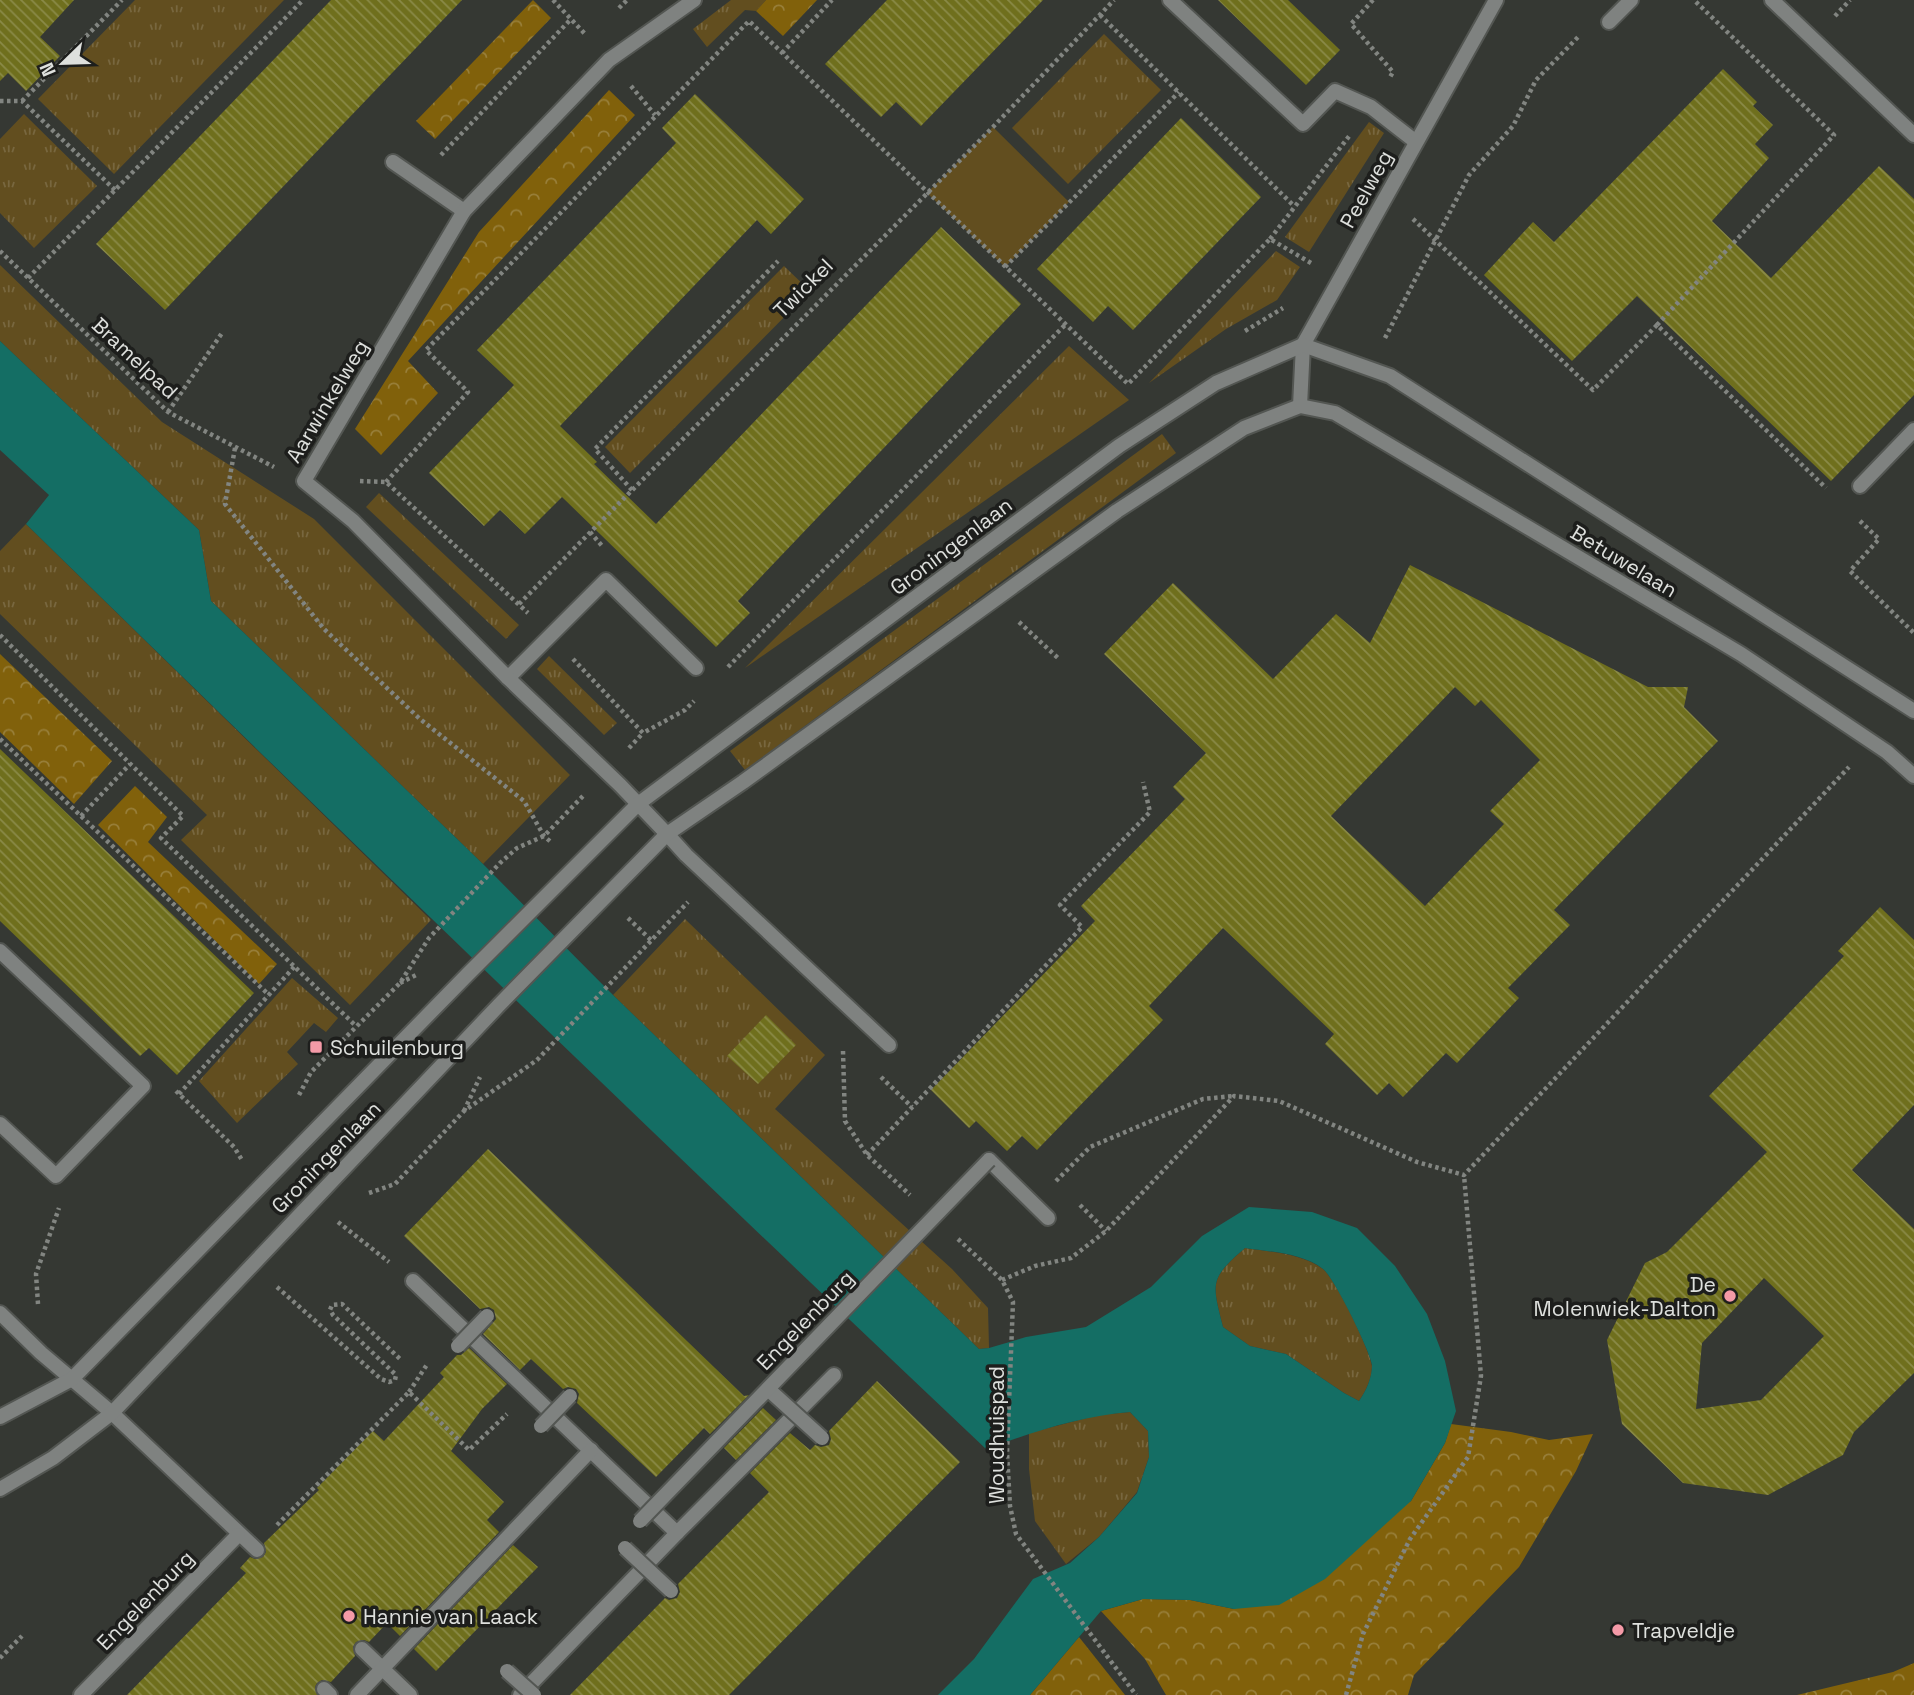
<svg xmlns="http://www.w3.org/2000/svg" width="1914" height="1695" viewBox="0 0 1914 1695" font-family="'Space Grotesk',sans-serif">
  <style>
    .grass { fill: url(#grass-tufts) }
    .forest { fill: url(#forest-crowns) }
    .park { fill: #624e1f }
    .water { fill: #146e64; fill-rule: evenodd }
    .building { fill: url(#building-back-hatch); fill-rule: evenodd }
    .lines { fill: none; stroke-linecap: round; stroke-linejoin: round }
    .service-casing { stroke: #535652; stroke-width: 18 }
    .pedestrian-casing { stroke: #535652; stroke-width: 18 }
    .minor-casing { stroke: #535652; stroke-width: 18 }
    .tertiary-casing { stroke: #535652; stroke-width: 18 }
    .path { stroke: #828581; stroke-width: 4.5; stroke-dasharray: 3.5 3.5; stroke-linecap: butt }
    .service { stroke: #7f8280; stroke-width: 14 }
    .pedestrian { stroke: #7f8280; stroke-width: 14 }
    .minor { stroke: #7f8280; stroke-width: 14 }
    .tertiary { stroke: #7f8280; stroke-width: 14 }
    .pedestrian-bridge-casing { stroke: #535652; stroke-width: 18; stroke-linecap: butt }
    .pedestrian-bridge { stroke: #7f8280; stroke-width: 14 }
    .poi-dot { fill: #f49aa7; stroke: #1d1e1c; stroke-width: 2.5 }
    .labels { text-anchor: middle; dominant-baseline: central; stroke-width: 7; stroke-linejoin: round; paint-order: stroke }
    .street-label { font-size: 21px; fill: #dee0dd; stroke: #1d1e1c }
    .poi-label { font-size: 21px; fill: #dee0dd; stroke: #1d1e1c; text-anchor: start }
  </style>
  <defs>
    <pattern id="grass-tufts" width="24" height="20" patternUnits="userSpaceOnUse" patternTransform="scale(1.75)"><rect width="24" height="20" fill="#624e1f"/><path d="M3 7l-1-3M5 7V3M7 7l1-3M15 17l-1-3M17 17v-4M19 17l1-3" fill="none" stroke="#78673f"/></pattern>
    <pattern id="forest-crowns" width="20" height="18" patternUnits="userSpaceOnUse" patternTransform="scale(1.75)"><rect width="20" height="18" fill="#81610b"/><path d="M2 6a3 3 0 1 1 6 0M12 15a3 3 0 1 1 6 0" fill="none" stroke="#987f3a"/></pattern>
    <pattern id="building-back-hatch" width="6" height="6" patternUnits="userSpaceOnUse" patternTransform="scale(1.75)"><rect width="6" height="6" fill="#6f6f1d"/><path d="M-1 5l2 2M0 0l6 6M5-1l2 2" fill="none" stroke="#8a8a48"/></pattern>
  </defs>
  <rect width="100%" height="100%" fill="#353833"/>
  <g class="grass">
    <polygon points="135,0 284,0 114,174 38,99"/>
    <polygon points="731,0 766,0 756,11 745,10 707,47 693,29"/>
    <polygon points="1104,34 1161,90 1068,184 1012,128"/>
    <polygon points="24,114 97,186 34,248 0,213 0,139"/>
    <polygon points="1369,122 1384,133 1309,252 1285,237"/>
    <polygon points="1276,251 1300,267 1277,300 1226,329 1149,383"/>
    <polygon points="0,265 162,422 314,519 570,775 483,864 211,601 199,530 0,341"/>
    <polygon points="784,266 810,291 630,473 605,447"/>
    <polygon points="1069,346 1129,400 745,668"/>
    <polygon points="1162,434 1176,453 745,770 730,751"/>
    <polygon points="379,493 519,625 506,639 366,507"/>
    <polygon points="26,524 431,920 350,1005 181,840 207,815 0,614 0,551"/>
    <polygon points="549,656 617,723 604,735 537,669"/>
    <polygon points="685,919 825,1055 775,1109 952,1269 988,1308 989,1348 979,1349 613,995"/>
    <polygon points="292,978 338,1018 326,1032 314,1023 287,1052 298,1064 237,1123 199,1081"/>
    <path d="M 1245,1248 C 1270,1252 1302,1253 1323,1269 C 1335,1278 1371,1352 1372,1366 C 1372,1378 1366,1391 1359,1401 L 1344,1393 L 1286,1354 L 1250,1346 L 1223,1327 C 1212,1283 1209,1279 1245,1248 Z"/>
    <polygon points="1130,1412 1148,1431 1149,1457 1137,1492 1099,1537 1066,1564 1035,1521 1029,1469 1029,1433 1098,1415"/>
  </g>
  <g class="forest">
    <polygon points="533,0 551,18 435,139 416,121"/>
    <polygon points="766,0 817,0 783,36 756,11"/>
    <polygon points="609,90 635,115 408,361 438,393 381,455 355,429 479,232"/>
    <polygon points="0,654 112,761 74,804 0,732"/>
    <polygon points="135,786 167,817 148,842 277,964 259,984 98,825"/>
    <polygon points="1451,1424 1511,1432 1549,1440 1593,1434 1576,1471 1519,1567 1414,1675 1408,1695 1166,1695 1145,1659 1101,1611 1143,1599 1190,1600 1234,1609 1411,1501 1445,1443"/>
    <polygon points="1079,1637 1125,1695 1030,1695"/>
    <polygon points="1914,1663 1914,1695 1797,1695 1893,1672"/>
  </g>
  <polygon class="park" points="993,127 1069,202 1005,267 927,193"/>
  <path class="water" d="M 0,341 L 199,530 L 211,601 L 483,864 L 613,995 L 979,1349 L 989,1348 L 1026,1337 L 1086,1327 L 1151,1287 L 1202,1236 L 1249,1207 L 1312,1212 L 1357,1228 L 1395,1266 L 1427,1314 L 1445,1361 L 1456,1411 L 1445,1443 L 1411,1501 L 1325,1579 L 1279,1605 L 1234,1609 L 1190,1600 L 1143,1599 L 1101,1611 L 1030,1695 L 938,1695 L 974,1659 L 1033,1579 L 1070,1563 L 1099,1537 L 1137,1493 L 1149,1457 L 1148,1431 L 1130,1412 C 1080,1416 1033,1432 986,1449 C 663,1144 344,835 26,524 L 49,495 L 0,450 ZM 1245,1248 C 1271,1252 1302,1253 1323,1269 C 1334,1277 1371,1353 1372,1365 C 1372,1378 1366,1391 1359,1401 L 1344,1393 L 1286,1354 L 1250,1346 L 1223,1327 C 1212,1283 1209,1279 1245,1248 Z"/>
  <g class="building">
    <polygon points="0,0 74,0 40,37 60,56 26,91 8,73 0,81"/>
    <polygon points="331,0 462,0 165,310 96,244"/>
    <polygon points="887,0 1043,0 921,126 896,102 881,117 825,64"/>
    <polygon points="1218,0 1288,0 1340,50 1306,85"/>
    <polygon points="1723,69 1757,102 1753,106 1773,125 1755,144 1769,158 1712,221 1771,278 1879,166 1914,199 1914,395 1831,481 1637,296 1572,361 1484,275 1533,222 1554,242"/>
    <polygon points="695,94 804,199 771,234 757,220 560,426 597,462 594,464 656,524 941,227 1021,304 738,601 750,613 716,647 562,497 525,534 500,510 484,526 429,473 514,385 477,350 676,143 662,128"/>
    <polygon points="1181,118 1261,197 1133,330 1108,306 1093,322 1037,269"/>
    <path d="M 1410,565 L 1648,687 L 1688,687 L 1684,707 L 1718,741 L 1554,910 L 1570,925 L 1508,988 L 1519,998 L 1457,1063 L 1446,1053 L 1403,1097 L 1389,1083 L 1377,1095 L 1325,1044 L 1334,1034 L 1223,928 L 1149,1006 L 1163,1020 L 1037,1150 L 1022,1136 L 1007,1151 L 976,1121 L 969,1128 L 931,1090 L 1095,921 L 1081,906 L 1185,799 L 1173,787 L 1206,753 L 1104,654 L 1173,583 L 1273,679 L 1336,614 L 1370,643 ZM 1455,687 L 1475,706 L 1481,700 L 1540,760 L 1490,811 L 1504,824 L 1425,906 L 1331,816 Z"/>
    <polygon points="0,749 254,993 177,1075 149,1048 140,1056 0,921"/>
    <path d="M 1880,907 L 1914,940 L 1914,1105 L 1852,1170 L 1914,1229 L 1914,1373 L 1854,1432 L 1843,1455 L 1768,1495 L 1683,1483 L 1622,1424 L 1607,1340 L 1645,1263 L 1667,1252 L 1767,1152 L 1709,1096 L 1844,956 L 1838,951 ZM 1764,1278 L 1824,1336 L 1761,1400 L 1696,1409 L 1702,1343 Z"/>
    <polygon points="766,1015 796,1045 758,1084 727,1056"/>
    <polygon points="488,1149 744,1396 749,1395 710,1434 704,1428 656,1477 577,1403 579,1394 576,1389 568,1387 563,1389 531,1359 520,1370 483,1334 496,1319 494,1310 489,1307 480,1309 404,1236"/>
    <polygon points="469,1348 507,1384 482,1409 451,1451 504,1502 487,1520 499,1532 400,1636 387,1623 369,1642 364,1640 356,1642 353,1647 355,1656 331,1682 322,1680 317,1683 315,1687 317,1695 127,1695 246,1573 240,1568 250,1557 255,1559 263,1557 266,1552 264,1543 319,1490 317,1488 373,1431 384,1441 444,1377 440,1373 457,1355 461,1355"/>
    <polygon points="877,1381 960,1462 729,1695 570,1695 665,1598 669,1600 677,1598 680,1592 678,1584 769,1492 750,1473 790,1433 810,1450 815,1445 821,1447 829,1445 831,1439 829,1431"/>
    <polygon points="763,1408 776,1420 736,1460 724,1448"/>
    <polygon points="513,1545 538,1567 436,1671 414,1649"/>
  </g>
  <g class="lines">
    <defs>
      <g id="service">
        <polyline points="1170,0 1303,124 1335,91 1371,107 1416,142"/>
        <polyline points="1609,22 1631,0"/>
        <polyline points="393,162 464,211"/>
        <polyline points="508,678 606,580 696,668"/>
        <polyline points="667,834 686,855 889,1045"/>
        <polyline points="0,951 143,1086 56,1176 0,1124"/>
        <polyline points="413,1281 677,1533"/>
        <polyline points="112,1413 257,1550"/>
        <polyline points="362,1649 410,1695"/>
        <polyline points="81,1695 238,1535"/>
        <polyline points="357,1695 591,1450"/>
        <polyline points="520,1695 677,1533 834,1375"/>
      </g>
      <g id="pedestrian">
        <polyline points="989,1160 1048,1218"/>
        <polyline points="324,1689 330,1695"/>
      </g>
      <g id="minor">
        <polyline points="1772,0 1914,135"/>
        <polyline points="1300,406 1303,345 1496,0"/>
        <polyline points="1860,486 1914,430"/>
        <polyline points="667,834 620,785 508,678 353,521 304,481 464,211 609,60 694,0"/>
        <polyline points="0,1313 41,1353 112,1413"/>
      </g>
      <g id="tertiary">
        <polyline points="0,1417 72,1379 467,975 638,804 1119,446 1216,383 1303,345 1390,376 1914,711"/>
        <polyline points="0,1489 53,1458 112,1413 499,1005 667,834 743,782 1117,511 1244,428 1300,406 1335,413 1741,654 1887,752 1914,776"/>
      </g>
    </defs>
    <use href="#service" class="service-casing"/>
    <use href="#pedestrian" class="pedestrian-casing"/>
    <use href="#minor" class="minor-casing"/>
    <use href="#tertiary" class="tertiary-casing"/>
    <g class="path">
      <polyline points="553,0 586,35"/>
      <polyline points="1373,0 1351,24 1393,72 1389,79"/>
      <polyline points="619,8 627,0"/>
      <polyline points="1100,15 1294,206"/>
      <polyline points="1835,16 1850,0"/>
      <polyline points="782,53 832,0"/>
      <polyline points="631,86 655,115"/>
      <polyline points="0,101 22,101 115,190"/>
      <polyline points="22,101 122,0"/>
      <polyline points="441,155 571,19"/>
      <polyline points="1413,219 1593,390 1657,325 1826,488"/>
      <polyline points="1270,239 1350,135"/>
      <polyline points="0,251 168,412 274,467"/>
      <polyline points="1005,267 1179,92"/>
      <polyline points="28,278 303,0"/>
      <polyline points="1657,325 1834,135 1694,0"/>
      <polyline points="1245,331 1283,308"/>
      <polyline points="1385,338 1469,175 1513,126 1536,80 1579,36"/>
      <polyline points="168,412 222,333"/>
      <polyline points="235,448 225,504 324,629 420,719 524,801 544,836 552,843"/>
      <polyline points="360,481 386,482 528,613"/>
      <polyline points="386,482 468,392 426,350 749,21 1128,384 1270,239 1311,263"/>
      <polyline points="632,490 595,449 778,261"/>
      <polyline points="1860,521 1879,539 1850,571 1914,633"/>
      <polyline points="590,532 603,547"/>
      <polyline points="519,604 993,127 1114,0"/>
      <polyline points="1019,622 1059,659"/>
      <polyline points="0,635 183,816 161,838 356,1026"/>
      <polyline points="573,659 643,733 685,710 694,701"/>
      <polyline points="728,667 1065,325"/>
      <polyline points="0,739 269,995"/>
      <polyline points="629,748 643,733"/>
      <polyline points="81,816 130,764"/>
      <polyline points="628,918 651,940"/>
      <polyline points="400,983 418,974"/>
      <polyline points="843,1051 845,1121 867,1155 910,1195"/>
      <polyline points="881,1077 912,1107"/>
      <polyline points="176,1091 234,1147 242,1160"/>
      <polyline points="179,1094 295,966"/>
      <polyline points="299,1095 311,1072 400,983 429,938 500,863 517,848 544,836 584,795"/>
      <polyline points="464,1111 480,1077"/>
      <polyline points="867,1155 1082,927 1060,905 1150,812 1143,782"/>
      <polyline points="1056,1181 1090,1147 1203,1099 1233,1096"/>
      <polyline points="369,1193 395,1184 464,1111 537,1060 688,902"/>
      <polyline points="1080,1205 1106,1231"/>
      <polyline points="338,1222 389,1262"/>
      <polyline points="958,1239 1002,1280 1013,1302 1007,1453 1010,1506 1016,1534 1136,1695"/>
      <polyline points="1002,1280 1035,1266 1071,1258 1106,1231 1234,1096 1279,1101 1417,1162 1464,1175 1849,767"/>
      <polyline points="277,1287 381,1379 389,1382 395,1380 396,1375 333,1315 330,1310 332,1305 342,1304 400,1359"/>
      <polyline points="38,1304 36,1274 59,1208"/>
      <polyline points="409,1392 428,1363"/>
      <polyline points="277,1525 409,1392 469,1450 507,1414"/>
      <polyline points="0,1658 22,1636"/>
      <polyline points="1346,1695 1363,1634 1410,1539 1468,1457 1481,1376 1464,1175"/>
    </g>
    <use href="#service" class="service"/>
    <use href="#pedestrian" class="pedestrian"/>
    <use href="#minor" class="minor"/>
    <use href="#tertiary" class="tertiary"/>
    <defs>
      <g id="pedestrian-bridge">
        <polyline points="458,1346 487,1316"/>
        <polyline points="768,1389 822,1438"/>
        <polyline points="541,1426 570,1396"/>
        <polyline points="640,1521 989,1160"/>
        <polyline points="625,1548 671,1591"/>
        <polyline points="507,1671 534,1695"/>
      </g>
    </defs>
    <use href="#pedestrian-bridge" class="pedestrian-bridge-casing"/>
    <use href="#pedestrian-bridge" class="pedestrian-bridge"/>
  </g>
  <g class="poi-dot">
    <rect x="309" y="1040" width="14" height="14" rx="3.5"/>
    <circle cx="1730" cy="1296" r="7"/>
    <circle cx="349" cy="1616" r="7"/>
    <circle cx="1618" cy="1630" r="7"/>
  </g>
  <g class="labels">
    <g class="street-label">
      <text transform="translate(1366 189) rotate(-61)">Peelweg</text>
      <text transform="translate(803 288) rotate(-45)">Twickel</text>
      <text transform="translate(135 358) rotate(43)">Bramelpad</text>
      <text transform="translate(327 401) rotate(-59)">Aarwinkelweg</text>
      <text transform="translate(951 546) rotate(-37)">Groningenlaan</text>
      <text transform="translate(1624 561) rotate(31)">Betuwelaan</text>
      <text transform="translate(326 1157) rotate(-46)">Groningenlaan</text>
      <text transform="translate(805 1320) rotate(-46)">Engelenburg</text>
      <text transform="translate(996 1435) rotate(-90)">Woudhuispad</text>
      <text transform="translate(145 1600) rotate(-46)">Engelenburg</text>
    </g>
    <g class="poi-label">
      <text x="330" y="1047">Schuilenburg</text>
      <text x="1716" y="1284" text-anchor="end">De<tspan x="1716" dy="24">Molenwiek-Dalton</tspan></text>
      <text x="363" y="1616">Hannie van Laack</text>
      <text x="1632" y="1630">Trapveldje</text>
    </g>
  </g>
  <g transform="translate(63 63) rotate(247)" stroke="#1d1e1c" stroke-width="5" paint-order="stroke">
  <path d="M0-5L12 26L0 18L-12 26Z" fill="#dee0dd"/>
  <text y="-10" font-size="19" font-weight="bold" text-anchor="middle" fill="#dee0dd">N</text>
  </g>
</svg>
